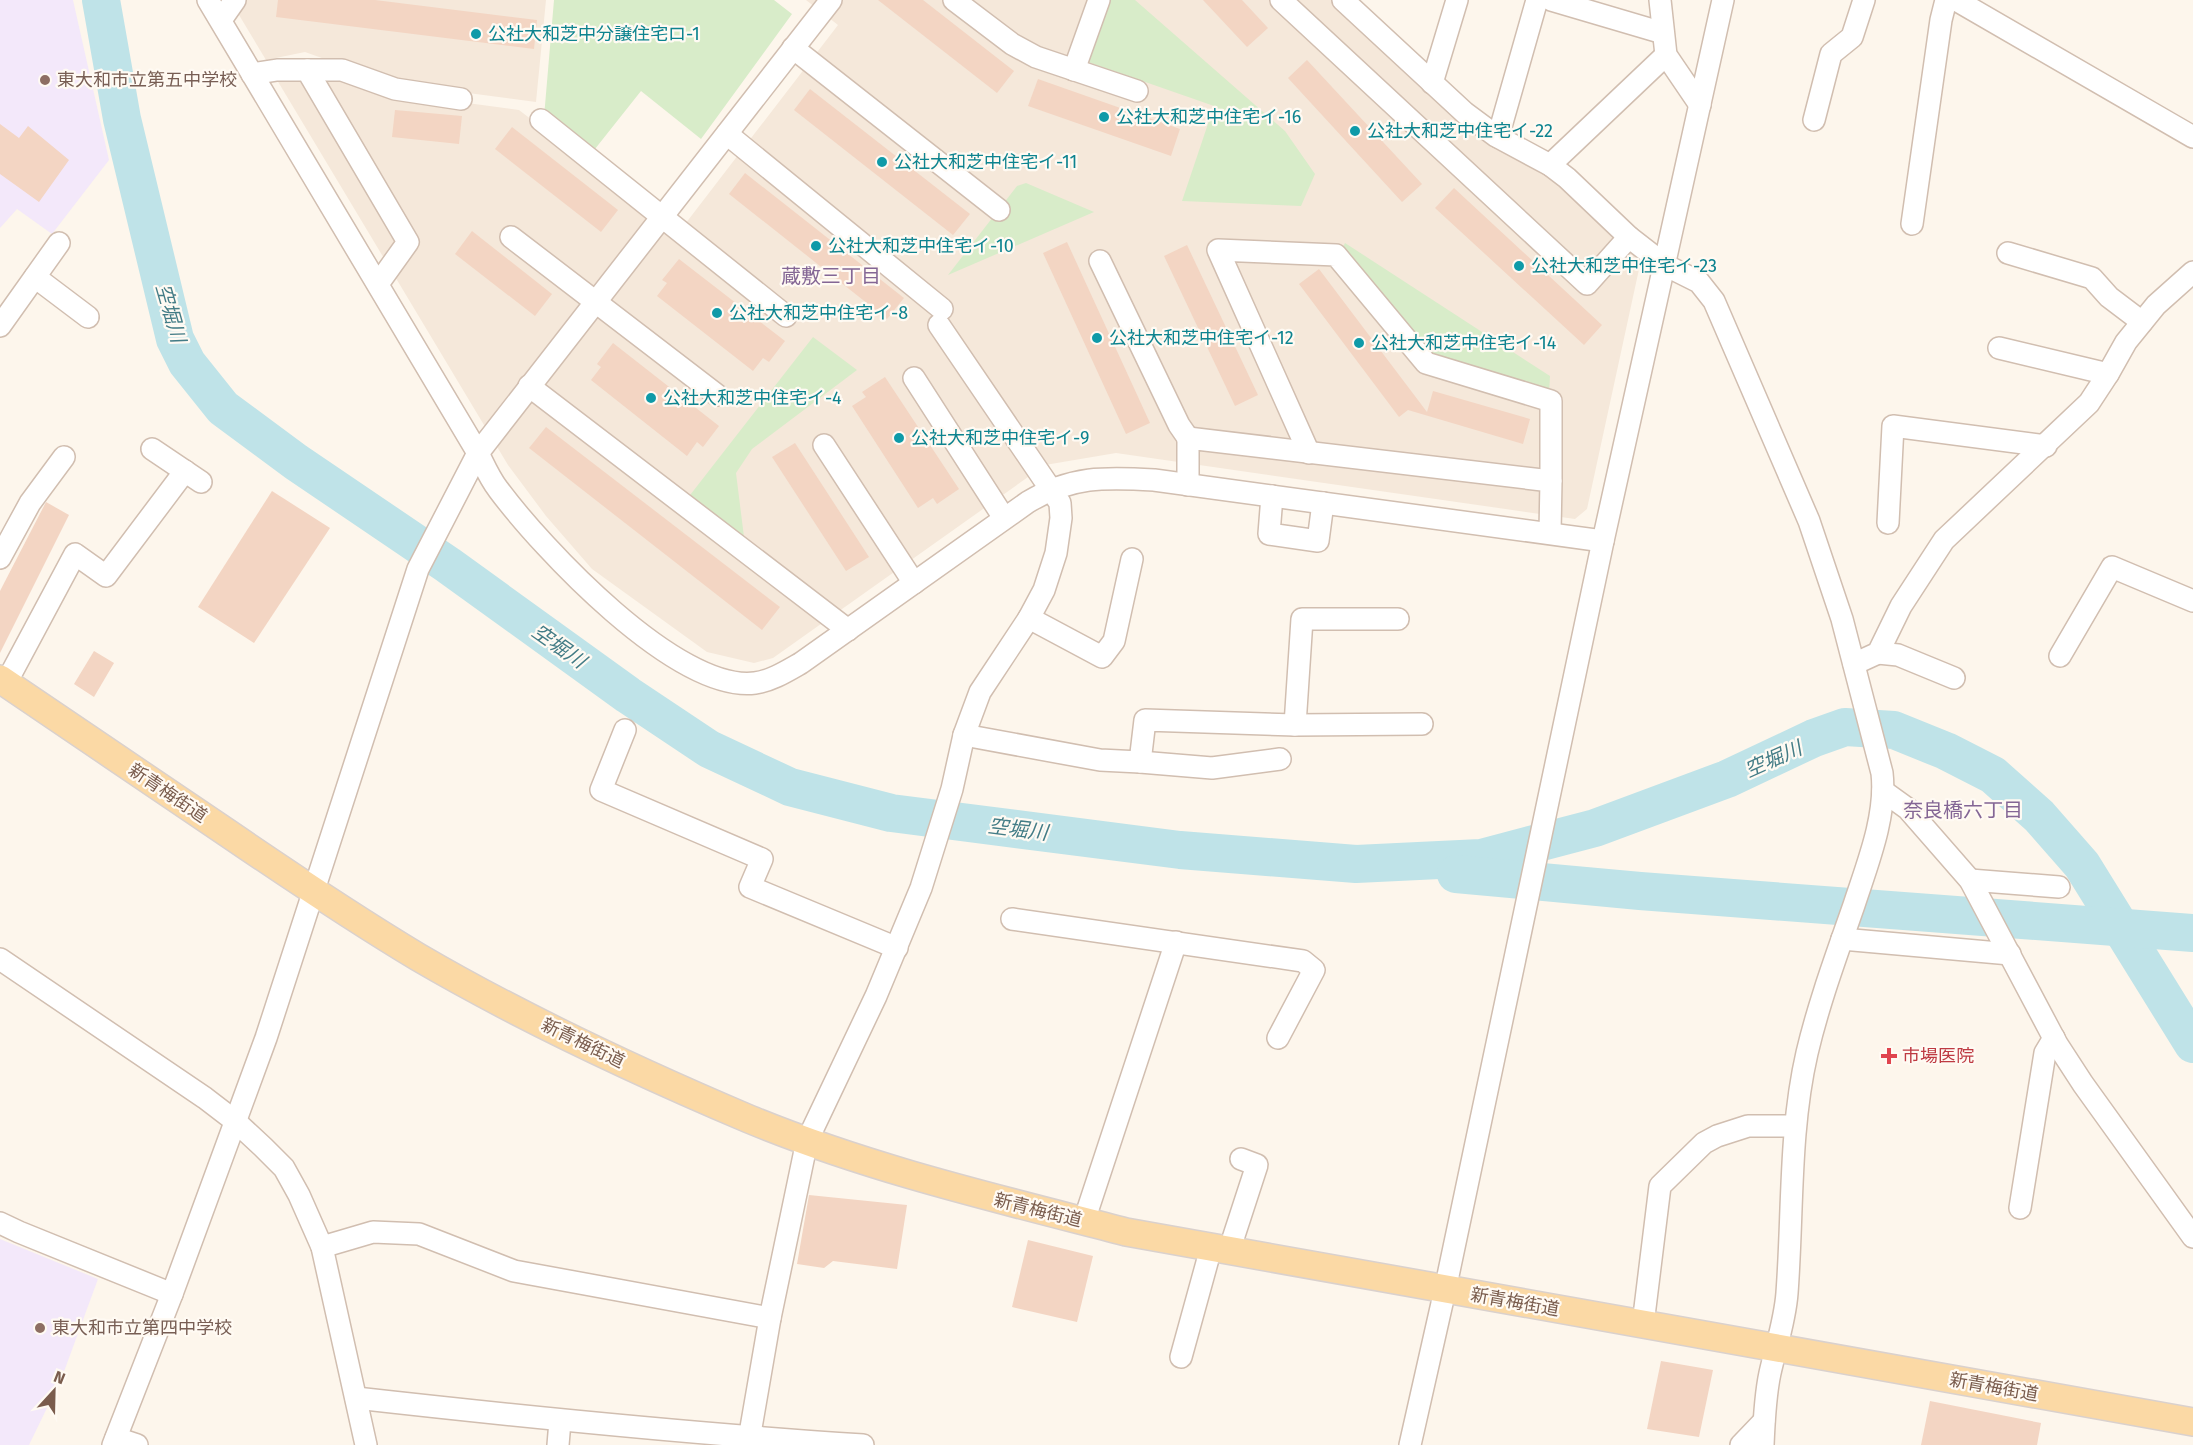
<svg xmlns="http://www.w3.org/2000/svg" width="2193" height="1445" viewBox="0 0 2193 1445" font-family="'Fira Sans','Noto Sans JP',sans-serif">
  <style>
    .residential { fill: #f5e8da }
    .education { fill: #f3e8fa }
    .green { fill: #d8ecc9 }
    .lines { fill: none; stroke-linecap: round; stroke-linejoin: round }
    .river { stroke: #bfe3e8; stroke-width: 38 }
    .building { fill: #f3d5c3 }
    .minor-casing { stroke: #d1beb0; stroke-width: 24 }
    .major-casing { stroke: #dad1cd; stroke-width: 30 }
    .minor { stroke: #fff; stroke-width: 21 }
    .major { stroke: #fbd9a5; stroke-width: 27 }
    .culture-dot { fill: #0f9aa8; stroke: #fffaf3; stroke-width: 2 }
    .education-dot { fill: #8d6e63; stroke: #fffaf3; stroke-width: 2 }
    .health-dot { fill: #e0444e; stroke: #fffaf3; stroke-width: 2 }
    .labels { text-anchor: middle; dominant-baseline: central; stroke-width: 4.5; stroke-linejoin: round; paint-order: stroke }
    .culture-label { font-size: 18px; fill: #0d838f; stroke: #fffaf3; text-anchor: start }
    .education-label { font-size: 18px; fill: #785e54; stroke: #fffaf3; text-anchor: start }
    .street-label { font-size: 18px; fill: #7a5c4d; stroke: #fffaf3 }
    .health-label { font-size: 18px; fill: #be3a42; stroke: #fffaf3; text-anchor: start }
    .neighbourhood-label { font-size: 20px; fill: #846695; stroke: #fffaf3 }
    .water-label { font-size: 20px; font-style: italic; fill: #437c86; stroke: #fffaf3 }
  </style>
  <rect width="100%" height="100%" fill="#fdf6ec"/>
  <g class="residential">
    <polygon points="230,0 546,0 536,102 392,83 305,52 266,60"/>
    <polygon points="806,0 1334,0 1556,179 1641,260 1587,509 1575,519 1116,453 1045,465 773,658 754,663 707,652 592,569 546,516 508,465 277,80 335,77 393,93 519,110 679,232 838,25"/>
  </g>
  <g class="education">
    <polygon points="0,0 73,0 109,160 52,234 17,209 0,228"/>
    <polygon points="0,1239 98,1279 62,1377 29,1445 0,1445"/>
  </g>
  <g class="green">
    <polygon points="554,0 774,0 792,14 701,139 641,91 591,154 544,117"/>
    <polygon points="1110,0 1135,0 1285,131 1315,174 1301,206 1182,201 1214,106 1088,62"/>
    <polygon points="1026,183 1094,212 948,275 1017,186"/>
    <polygon points="1345,243 1550,376 1549,394 1430,358 1342,249"/>
    <polygon points="813,337 857,370 752,449 736,473 745,545 687,499"/>
  </g>
  <g class="lines">
    <g class="river">
      <polyline points="101,0 122,119 175,339 187,363 223,408 296,462 448,565 628,695 709,749 790,787 891,813 1180,850 1356,864 1481,858 1595,828 1727,779 1814,738 1845,727 1894,730 1946,751 1993,775 2039,816 2082,865 2193,1044"/>
      <polyline points="1456,874 1640,891 2193,933"/>
    </g>
  </g>
  <g class="building">
    <polygon points="278,0 375,0 537,20 534,49 276,17"/>
    <polygon points="878,0 923,0 1014,71 997,93"/>
    <polygon points="1203,0 1242,0 1268,28 1247,47"/>
    <polygon points="1307,60 1422,184 1402,202 1288,78"/>
    <polygon points="1038,79 1180,129 1171,156 1028,106"/>
    <polygon points="810,89 970,214 953,235 794,110"/>
    <polygon points="395,110 462,116 459,144 392,137"/>
    <polygon points="0,124 19,138 28,126 69,160 39,202 0,174"/>
    <polygon points="512,127 618,210 601,232 495,149"/>
    <polygon points="745,173 904,298 887,319 729,194"/>
    <polygon points="1454,188 1602,325 1584,345 1435,208"/>
    <polygon points="472,231 552,294 535,316 455,254"/>
    <polygon points="1067,242 1150,423 1126,434 1043,253"/>
    <polygon points="1187,245 1258,395 1235,406 1164,256"/>
    <polygon points="679,259 785,341 769,362 763,358 753,371 657,296 667,283 662,280"/>
    <polygon points="1319,269 1427,412 1433,391 1530,419 1523,444 1408,410 1399,417 1299,284"/>
    <polygon points="613,343 719,426 703,447 697,442 687,456 591,380 601,367 597,364"/>
    <polygon points="885,377 959,489 937,504 933,498 918,508 852,406 866,397 862,392"/>
    <polygon points="546,427 780,607 762,630 529,448"/>
    <polygon points="795,443 869,557 846,571 772,457"/>
    <polygon points="272,491 330,528 254,643 198,607"/>
    <polygon points="46,502 69,515 0,653 0,591"/>
    <polygon points="94,651 114,663 94,697 74,684"/>
    <polygon points="809,1195 907,1205 897,1269 833,1261 824,1268 797,1264"/>
    <polygon points="1028,1240 1093,1256 1077,1322 1012,1307"/>
    <polygon points="1661,1361 1713,1370 1699,1437 1647,1429"/>
    <polygon points="1930,1401 2041,1423 2037,1445 1921,1445"/>
  </g>
  <g class="lines">
    <defs>
      <g id="minor">
        <path d="M 208,0 L 478,453 C 484,465 490,479 498,489 C 541,547 677,693 755,683 C 771,681 787,671 801,663 L 1028,502 C 1071,476 1105,477 1154,480 L 1603,541"/>
        <polyline points="954,0 1012,44 1036,57 1137,91"/>
        <polyline points="1281,0 1587,284 1629,237"/>
        <path d="M 1343,0 L 1465,113 L 1496,136 L 1550,165 L 1567,178 L 1629,237 L 1665,265 L 1699,282 L 1714,301 L 1809,521 L 1842,619 L 1882,773 C 1887,816 1867,865 1854,905 C 1837,954 1819,1002 1807,1053 C 1789,1131 1793,1213 1787,1293 C 1785,1321 1776,1346 1770,1373 C 1765,1396 1764,1421 1763,1445"/>
        <polyline points="1551,0 1663,33"/>
        <polyline points="1660,0 1666,55 1700,105"/>
        <polyline points="1956,0 2193,137"/>
        <polyline points="221,20 235,0"/>
        <polyline points="793,48 999,210"/>
        <polyline points="307,70 342,70 395,89 461,99"/>
        <polyline points="1074,70 1099,0"/>
        <polyline points="252,74 277,70 307,70 408,242 378,284"/>
        <polyline points="1432,83 1457,0"/>
        <polyline points="541,120 786,316"/>
        <polyline points="1814,120 1831,54 1852,37 1864,0"/>
        <polyline points="727,134 942,309"/>
        <polyline points="1498,137 1537,0"/>
        <polyline points="1550,165 1666,55"/>
        <polyline points="1912,224 1941,20 1946,0"/>
        <polyline points="511,237 717,395"/>
        <polyline points="2008,253 2092,278 2109,297 2142,322"/>
        <polyline points="1100,261 1179,425 1188,438"/>
        <polyline points="35,277 88,317"/>
        <polyline points="0,326 59,243"/>
        <polyline points="1999,348 2108,374"/>
        <polyline points="914,378 1004,518"/>
        <polyline points="529,386 848,630"/>
        <polyline points="824,445 914,583"/>
        <polyline points="152,449 201,482"/>
        <polyline points="1309,453 1218,250 1336,255 1426,363 1551,401 1551,481"/>
        <polyline points="1188,485 1188,438 1551,481 1550,532"/>
        <polyline points="1272,496 1269,534 1318,541 1323,503"/>
        <polyline points="1888,523 1893,426 2046,446"/>
        <polyline points="0,558 30,503 64,457"/>
        <polyline points="1029,618 1102,657 1114,641 1132,559"/>
        <polyline points="1878,653 1898,655 1954,678"/>
        <polyline points="2060,656 2112,567 2193,601"/>
        <polyline points="1854,664 1878,653 1901,606 1944,540 2089,403 2108,374 2126,342 2156,305 2193,272"/>
        <polyline points="6,683 75,554 106,576 185,471"/>
        <polyline points="1295,725 1302,619 1398,619"/>
        <polyline points="625,730 601,790 762,859 750,887 897,948"/>
        <polyline points="964,735 1100,760 1140,762 1145,720 1295,725 1422,724"/>
        <polyline points="1140,762 1212,768 1280,759"/>
        <polyline points="1883,791 1908,809 1970,880 2057,1044 2083,1084 2193,1237"/>
        <polyline points="1970,880 2059,887"/>
        <polyline points="1012,919 1303,961 1314,970 1278,1038"/>
        <polyline points="1842,939 2010,954"/>
        <polyline points="0,959 205,1098 235,1121 263,1147 284,1168 299,1195 322,1247 366,1445"/>
        <polyline points="2020,1208 2045,1053 2054,1038"/>
        <polyline points="1084,1221 1176,942"/>
        <polyline points="0,1223 19,1232 172,1294"/>
        <polyline points="322,1247 373,1232 419,1234 514,1271 770,1318"/>
        <polyline points="1229,1251 1257,1165 1241,1159"/>
        <polyline points="1643,1324 1660,1186 1704,1143 1717,1136 1748,1126 1795,1126"/>
        <polyline points="1181,1357 1211,1248"/>
        <path d="M 356,1398 C 525,1417 694,1434 863,1445"/>
        <polyline points="116,1438 137,1445"/>
        <polyline points="113,1445 172,1294 266,1038 418,569 478,453 831,0"/>
        <polyline points="558,1445 560,1421"/>
        <polyline points="748,1445 770,1318 807,1141 876,996 921,888 952,789 964,735 980,692 1029,618 1044,590 1056,553 1061,518 1060,503 939,325"/>
        <polyline points="1410,1445 1445,1290 1603,541 1723,0"/>
        <polyline points="1741,1445 1764,1421"/>
      </g>
      <path id="major" d="M 0,679 C 75,730 151,781 226,832 C 289,875 353,918 418,957 C 524,1019 636,1071 749,1119 C 870,1169 999,1199 1126,1232 L 2193,1422"/>
    </defs>
    <use href="#minor" class="minor-casing"/>
    <use href="#major" class="major-casing"/>
    <use href="#minor" class="minor"/>
    <use href="#major" class="major"/>
  </g>
  <g class="culture-dot">
    <circle cx="476" cy="34" r="6"/>
    <circle cx="1104" cy="117" r="6"/>
    <circle cx="1355" cy="131" r="6"/>
    <circle cx="882" cy="162" r="6"/>
    <circle cx="816" cy="246" r="6"/>
    <circle cx="1519" cy="266" r="6"/>
    <circle cx="717" cy="313" r="6"/>
    <circle cx="1097" cy="338" r="6"/>
    <circle cx="1359" cy="343" r="6"/>
    <circle cx="651" cy="398" r="6"/>
    <circle cx="899" cy="438" r="6"/>
  </g>
  <g class="education-dot">
    <circle cx="45" cy="80" r="6"/>
    <circle cx="40" cy="1328" r="6"/>
  </g>
  <path class="health-dot" d="M1886 1047h6v6h6v6h-6v6h-6v-6h-6v-6h6z"/>
  <g class="labels">
    <g class="culture-label">
      <text x="488" y="34">公社大和芝中分譲住宅ロ-1</text>
      <text x="1116" y="117">公社大和芝中住宅イ-16</text>
      <text x="1367" y="131">公社大和芝中住宅イ-22</text>
      <text x="894" y="162">公社大和芝中住宅イ-11</text>
      <text x="828" y="246">公社大和芝中住宅イ-10</text>
      <text x="1531" y="266">公社大和芝中住宅イ-23</text>
      <text x="729" y="313">公社大和芝中住宅イ-8</text>
      <text x="1109" y="338">公社大和芝中住宅イ-12</text>
      <text x="1371" y="343">公社大和芝中住宅イ-14</text>
      <text x="663" y="398">公社大和芝中住宅イ-4</text>
      <text x="911" y="438">公社大和芝中住宅イ-9</text>
    </g>
    <g class="education-label">
      <text x="57" y="80">東大和市立第五中学校</text>
      <text x="52" y="1328">東大和市立第四中学校</text>
    </g>
    <g class="street-label">
      <text transform="translate(168 793) rotate(34)">新青梅街道</text>
      <text transform="translate(583 1043) rotate(26)">新青梅街道</text>
      <text transform="translate(1038 1210) rotate(14)">新青梅街道</text>
      <text transform="translate(1515 1302) rotate(10)">新青梅街道</text>
      <text transform="translate(1994 1387) rotate(10)">新青梅街道</text>
    </g>
    <g class="health-label">
      <text x="1902" y="1056">市場医院</text>
    </g>
    <g class="neighbourhood-label">
      <text x="831" y="276">蔵敷三丁目</text>
      <text x="1963" y="810">奈良橋六丁目</text>
    </g>
    <g class="water-label">
      <text transform="translate(171 313) rotate(74)">空堀川</text>
      <text transform="translate(559 646) rotate(35)">空堀川</text>
      <text transform="translate(1773 759) rotate(-24)">空堀川</text>
      <text transform="translate(1018 829) rotate(7)">空堀川</text>
    </g>
  </g>
  <g transform="translate(54 1391) rotate(22)" stroke="#fffaf3" stroke-width="4.5" paint-order="stroke">
  <path d="M0-4.5L10 22L0 15L-10 22Z" fill="#7a5c4d"/>
  <text y="-9" font-size="16" font-weight="bold" text-anchor="middle" fill="#7a5c4d">N</text>
  </g>
</svg>
